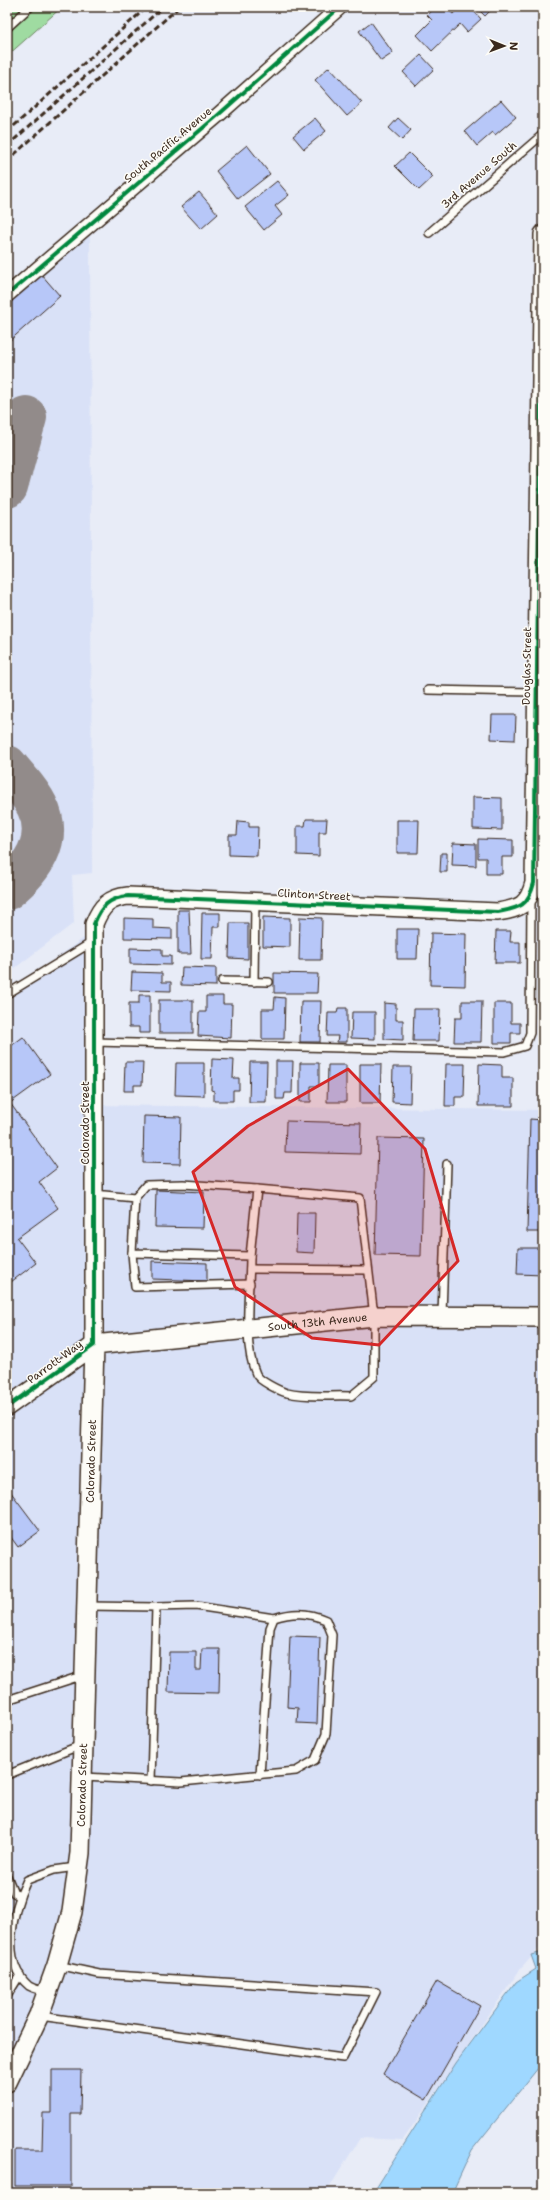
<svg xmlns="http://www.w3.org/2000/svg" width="550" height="2200" viewBox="0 0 550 2200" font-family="'Shantell Sans',sans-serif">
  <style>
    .built { fill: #d9e1f7 }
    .green { fill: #9fdba1; stroke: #6d8260 }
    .water { fill: #9fd8ff; stroke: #7792a5 }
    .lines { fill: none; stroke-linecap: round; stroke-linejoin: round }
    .taxiway { stroke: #928b8a; stroke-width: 42 }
    .building { fill: #b7c7f8; stroke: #3b2a1e }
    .service-casing { stroke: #3b2a1e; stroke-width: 10 }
    .minor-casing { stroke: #3b2a1e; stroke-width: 17 }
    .tertiary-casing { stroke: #3b2a1e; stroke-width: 20 }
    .secondary-casing { stroke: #3b2a1e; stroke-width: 22 }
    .service { stroke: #fdfcf7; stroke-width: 7 }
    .minor { stroke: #fdfcf7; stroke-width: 14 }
    .tertiary { stroke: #fdfcf7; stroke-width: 17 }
    .secondary { stroke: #fdfcf7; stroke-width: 19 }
    .rail { stroke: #3b2a1e; stroke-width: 3; stroke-dasharray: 6 3; stroke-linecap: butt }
    .cycleway-casing { stroke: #fdfcf7; stroke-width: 6 }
    .cycleway { stroke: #00873e; stroke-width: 4 }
    .marked { fill: #d62828; fill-opacity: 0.2; stroke: #d62828; stroke-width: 3; stroke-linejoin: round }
    .labels { text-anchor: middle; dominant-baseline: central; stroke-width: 3; stroke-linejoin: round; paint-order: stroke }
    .street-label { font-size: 11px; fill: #3b2a1e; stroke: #fdfcf7 }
  </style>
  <rect width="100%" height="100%" fill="#e8ecf7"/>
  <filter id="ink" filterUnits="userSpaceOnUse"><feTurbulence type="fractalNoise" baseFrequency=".025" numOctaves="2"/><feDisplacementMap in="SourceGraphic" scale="8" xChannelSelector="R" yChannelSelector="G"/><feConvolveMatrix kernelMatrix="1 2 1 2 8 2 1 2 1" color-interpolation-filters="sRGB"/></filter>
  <g filter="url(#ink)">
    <g class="built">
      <polygon points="90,233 92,873 72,875 74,923 7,974 7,305"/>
      <polygon points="89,934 87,1105 543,1110 543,1944 519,1971 403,2140 360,2138 326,2193 7,2193 7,995"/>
    </g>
    <polygon class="green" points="7,7 62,7 7,56"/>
    <polygon class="water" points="543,1952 543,2062 472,2150 452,2193 373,2193 456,2063 516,1982 536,1969 531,1955"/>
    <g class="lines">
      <g class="taxiway">
        <polyline points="7,487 26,417"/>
        <path d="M 7,766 C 17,779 30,791 37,806 C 54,840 32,869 7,889"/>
      </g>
    </g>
    <g class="building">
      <polygon points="436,7 445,7 453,14 460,7 470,7 481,19 467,32 460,24 432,51 417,35 432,20 427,15"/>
      <polygon points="476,7 494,7 485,16"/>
      <polygon points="371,22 393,53 381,61 359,31"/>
      <polygon points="421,55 434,69 416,86 403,72"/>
      <polygon points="329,67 362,103 347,116 315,80"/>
      <polygon points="501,100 516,117 495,135 493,132 477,146 465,131"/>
      <polygon points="315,118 326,131 304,149 293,136"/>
      <polygon points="398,118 411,130 402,140 389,128"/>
      <polygon points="247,145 270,174 238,199 216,171"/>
      <polygon points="409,153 433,177 419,190 395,166"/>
      <polygon points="277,181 289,195 275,206 282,215 264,230 245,207"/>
      <polygon points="199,192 218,214 201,229 181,207"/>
      <polygon points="41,274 60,296 7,343 7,304"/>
      <polygon points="492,715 516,715 515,740 491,739"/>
      <polygon points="473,797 502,798 502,830 473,829"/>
      <polygon points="306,819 327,819 326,832 319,832 319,856 297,855 297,826 305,826"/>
      <polygon points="397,820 419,820 418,853 397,853"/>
      <polygon points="238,821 249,822 249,827 258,827 257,856 229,855 229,835 237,835"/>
      <polygon points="478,839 513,840 513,857 502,857 502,874 486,874 486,858 478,858"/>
      <polygon points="453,843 476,844 476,866 452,865"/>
      <polygon points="441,853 447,853 447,872 440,872"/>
      <polygon points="178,910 189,910 191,954 178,954"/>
      <polygon points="202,913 220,913 220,927 213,927 212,959 201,959"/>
      <polygon points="263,917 290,918 290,947 263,946"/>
      <polygon points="300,917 322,918 321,960 299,960"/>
      <polygon points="124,918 153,919 153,928 172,929 172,939 124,938"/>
      <polygon points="230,923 248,923 248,959 229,958"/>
      <polygon points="397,929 418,929 417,959 397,959"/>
      <polygon points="496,931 511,931 510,942 520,942 520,963 495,963"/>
      <polygon points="431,933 466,934 465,986 430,985"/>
      <polygon points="130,948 162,949 162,956 171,956 171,965 130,964"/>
      <polygon points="182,967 216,968 216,986 181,985"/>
      <polygon points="132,972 162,973 162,982 171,982 171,991 131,990"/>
      <polygon points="274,973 318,974 317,993 274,993"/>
      <polygon points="139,995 150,995 150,1033 139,1033 139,1027 129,1027 129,1003 139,1003"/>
      <polygon points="206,996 223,996 223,1004 232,1004 231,1038 198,1036 199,1012 206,1012"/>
      <polygon points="275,997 285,998 284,1039 262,1039 262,1009 274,1009"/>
      <rect x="159" y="1000" width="34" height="33"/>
      <polygon points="301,1001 321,1001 320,1042 300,1042"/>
      <polygon points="462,1001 482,1001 481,1042 454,1042 455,1018 462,1018"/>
      <polygon points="384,1003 396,1004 396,1020 403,1020 403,1040 384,1039"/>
      <polygon points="494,1003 511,1003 511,1023 520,1023 520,1033 511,1033 511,1043 494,1043"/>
      <polygon points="338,1008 347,1008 347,1042 337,1042 338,1036 327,1036 328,1013 337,1013"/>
      <polygon points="414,1009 440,1009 439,1041 413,1041"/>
      <polygon points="352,1012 375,1012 375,1039 351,1038"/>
      <polygon points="23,1037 50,1074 10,1103 57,1168 39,1182 58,1208 17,1238 36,1263 7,1285 7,1049"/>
      <polygon points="212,1059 234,1060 233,1078 239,1078 239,1090 233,1090 233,1101 214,1101 214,1091 211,1090"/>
      <polygon points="276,1061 293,1061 292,1093 285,1093 284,1099 276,1099"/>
      <polygon points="125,1062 143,1062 142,1085 134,1085 134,1091 124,1091"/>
      <polygon points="250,1062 267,1062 266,1102 249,1102"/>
      <polygon points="176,1063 204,1063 204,1096 175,1095"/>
      <polygon points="300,1063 319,1063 319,1086 311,1086 311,1102 300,1102"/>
      <polygon points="360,1064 381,1064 380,1103 360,1103"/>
      <polygon points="446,1064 465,1064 464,1097 455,1097 455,1106 445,1106"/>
      <polygon points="479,1064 502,1065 502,1078 513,1078 513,1106 478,1106"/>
      <polygon points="328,1065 346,1065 346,1102 327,1102"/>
      <polygon points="393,1067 411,1067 410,1103 392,1102"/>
      <polygon points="144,1116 181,1117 180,1164 143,1163"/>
      <polygon points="530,1119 543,1120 543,1232 527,1232"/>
      <polygon points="286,1121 361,1123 360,1154 285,1152"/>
      <polygon points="378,1138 424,1139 421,1256 375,1255"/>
      <polygon points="156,1190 204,1192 203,1228 155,1227"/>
      <polygon points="297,1213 315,1213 314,1253 296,1252"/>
      <polygon points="518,1248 543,1248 543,1275 517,1274"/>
      <polygon points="152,1261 207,1263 207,1281 152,1279"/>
      <polygon points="7,1487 40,1531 18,1547 7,1532"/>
      <polygon points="290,1636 320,1637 317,1724 297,1723 298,1708 287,1707"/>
      <polygon points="202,1649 220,1649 219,1693 168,1692 169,1652 196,1652 196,1670 201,1670"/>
      <polygon points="437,1981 480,2006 426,2100 383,2074"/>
      <polygon points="52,2070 81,2070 80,2114 71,2114 71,2186 15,2186 15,2150 42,2150 43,2113 52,2113"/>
    </g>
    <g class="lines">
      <defs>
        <g id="service">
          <polyline points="7,28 30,7"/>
          <polyline points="429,233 543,134"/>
          <polyline points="428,690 535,692"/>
          <polyline points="222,981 269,982"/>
          <polyline points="254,982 255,901"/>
          <polyline points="7,994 94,941"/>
          <polyline points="94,1042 504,1052 525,1046 530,1033 531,900"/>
          <path d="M 94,1194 L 135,1198 L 132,1253 L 250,1256 C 250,1290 242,1343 256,1374 C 259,1381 280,1391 287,1393 C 307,1398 331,1395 351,1396 L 374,1377 L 374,1316 L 360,1198 L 257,1189"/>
          <polyline points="135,1198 146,1185 183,1184 257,1189 250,1256"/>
          <polyline points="132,1253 135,1287 250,1284"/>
          <polyline points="250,1269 368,1270"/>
          <polyline points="442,1315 447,1164"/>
          <polyline points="88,1606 156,1607 151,1781"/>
          <polyline points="156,1607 196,1606 274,1618"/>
          <polyline points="7,1700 84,1675"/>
          <polyline points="7,1775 81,1745"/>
          <path d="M 84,1777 L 181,1782 L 296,1771 L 315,1760 L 326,1734 L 332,1635 L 326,1620 C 307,1612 293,1612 274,1618 L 270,1628 L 260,1775"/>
          <polyline points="7,1876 14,1893 19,1896"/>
          <path d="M 46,1992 C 41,1990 34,1989 29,1986 C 0,1962 13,1909 27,1880 L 54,1870 L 76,1867"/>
          <polyline points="7,1996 20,1975"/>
          <polyline points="40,2016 343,2058 376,1992 99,1974 57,1965"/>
        </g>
        <polyline id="minor" points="7,295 217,116 340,7"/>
        <path id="tertiary" d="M 7,1407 L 94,1345 L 94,924 C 101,906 109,898 128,896 L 498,912 C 520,908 528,906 534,883 L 543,234"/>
        <g id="secondary">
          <path id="s1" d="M 7,2082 L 39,2015 L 57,1965 L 72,1912 L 80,1853 L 94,1345 L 374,1316 L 543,1317"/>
        </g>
      </defs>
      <use href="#service" class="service-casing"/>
      <use href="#minor" class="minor-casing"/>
      <use href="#tertiary" class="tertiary-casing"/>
      <use href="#secondary" class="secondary-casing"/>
      <use href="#service" class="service"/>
      <use href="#minor" class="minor"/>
      <use href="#tertiary" class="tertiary"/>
      <use href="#secondary" class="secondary"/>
      <g class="rail">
        <polyline points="7,132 147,7"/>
        <polyline points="7,146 163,7"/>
        <polyline points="7,161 179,7"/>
      </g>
      <defs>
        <g id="cycleway">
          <polyline points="7,295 217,116 340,7"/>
          <path d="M 7,1407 L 94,1345 L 94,924 C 101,906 109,898 128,896 L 498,912 C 520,908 528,906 534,883 L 543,234"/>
        </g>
      </defs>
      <use href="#cycleway" class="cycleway-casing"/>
      <use href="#cycleway" class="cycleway"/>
    </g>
  </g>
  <path class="marked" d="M 348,1069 L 425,1149 L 458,1261 L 379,1345 L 312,1338 L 235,1287 L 193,1172 L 248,1126 Z"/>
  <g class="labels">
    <g class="street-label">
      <text transform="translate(168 145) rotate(-40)">South Pacific Avenue</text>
      <text transform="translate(479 175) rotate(-41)">3rd Avenue South</text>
      <text transform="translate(527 666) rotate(-89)">Douglas Street</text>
      <text transform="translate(314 895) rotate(3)">Clinton Street</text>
      <text transform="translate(85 1123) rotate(-90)">Colorado Street</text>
      <text stroke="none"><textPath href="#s1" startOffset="975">South 13th Avenue</textPath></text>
      <text transform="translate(55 1362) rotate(-36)">Parrott Way</text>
      <text stroke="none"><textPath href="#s1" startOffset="634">Colorado Street</textPath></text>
      <text stroke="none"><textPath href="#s1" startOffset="310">Colorado Street</textPath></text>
    </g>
  </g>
  <rect width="550" height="2200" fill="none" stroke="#fdfcf7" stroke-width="24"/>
  <rect x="12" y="12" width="526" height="2176" fill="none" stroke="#3b2a1e" stroke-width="1.5" filter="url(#ink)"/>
  <g transform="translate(504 46) rotate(91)" stroke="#fdfcf7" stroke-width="3" paint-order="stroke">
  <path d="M0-3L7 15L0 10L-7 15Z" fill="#3b2a1e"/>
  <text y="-6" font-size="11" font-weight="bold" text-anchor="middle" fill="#3b2a1e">N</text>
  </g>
</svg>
